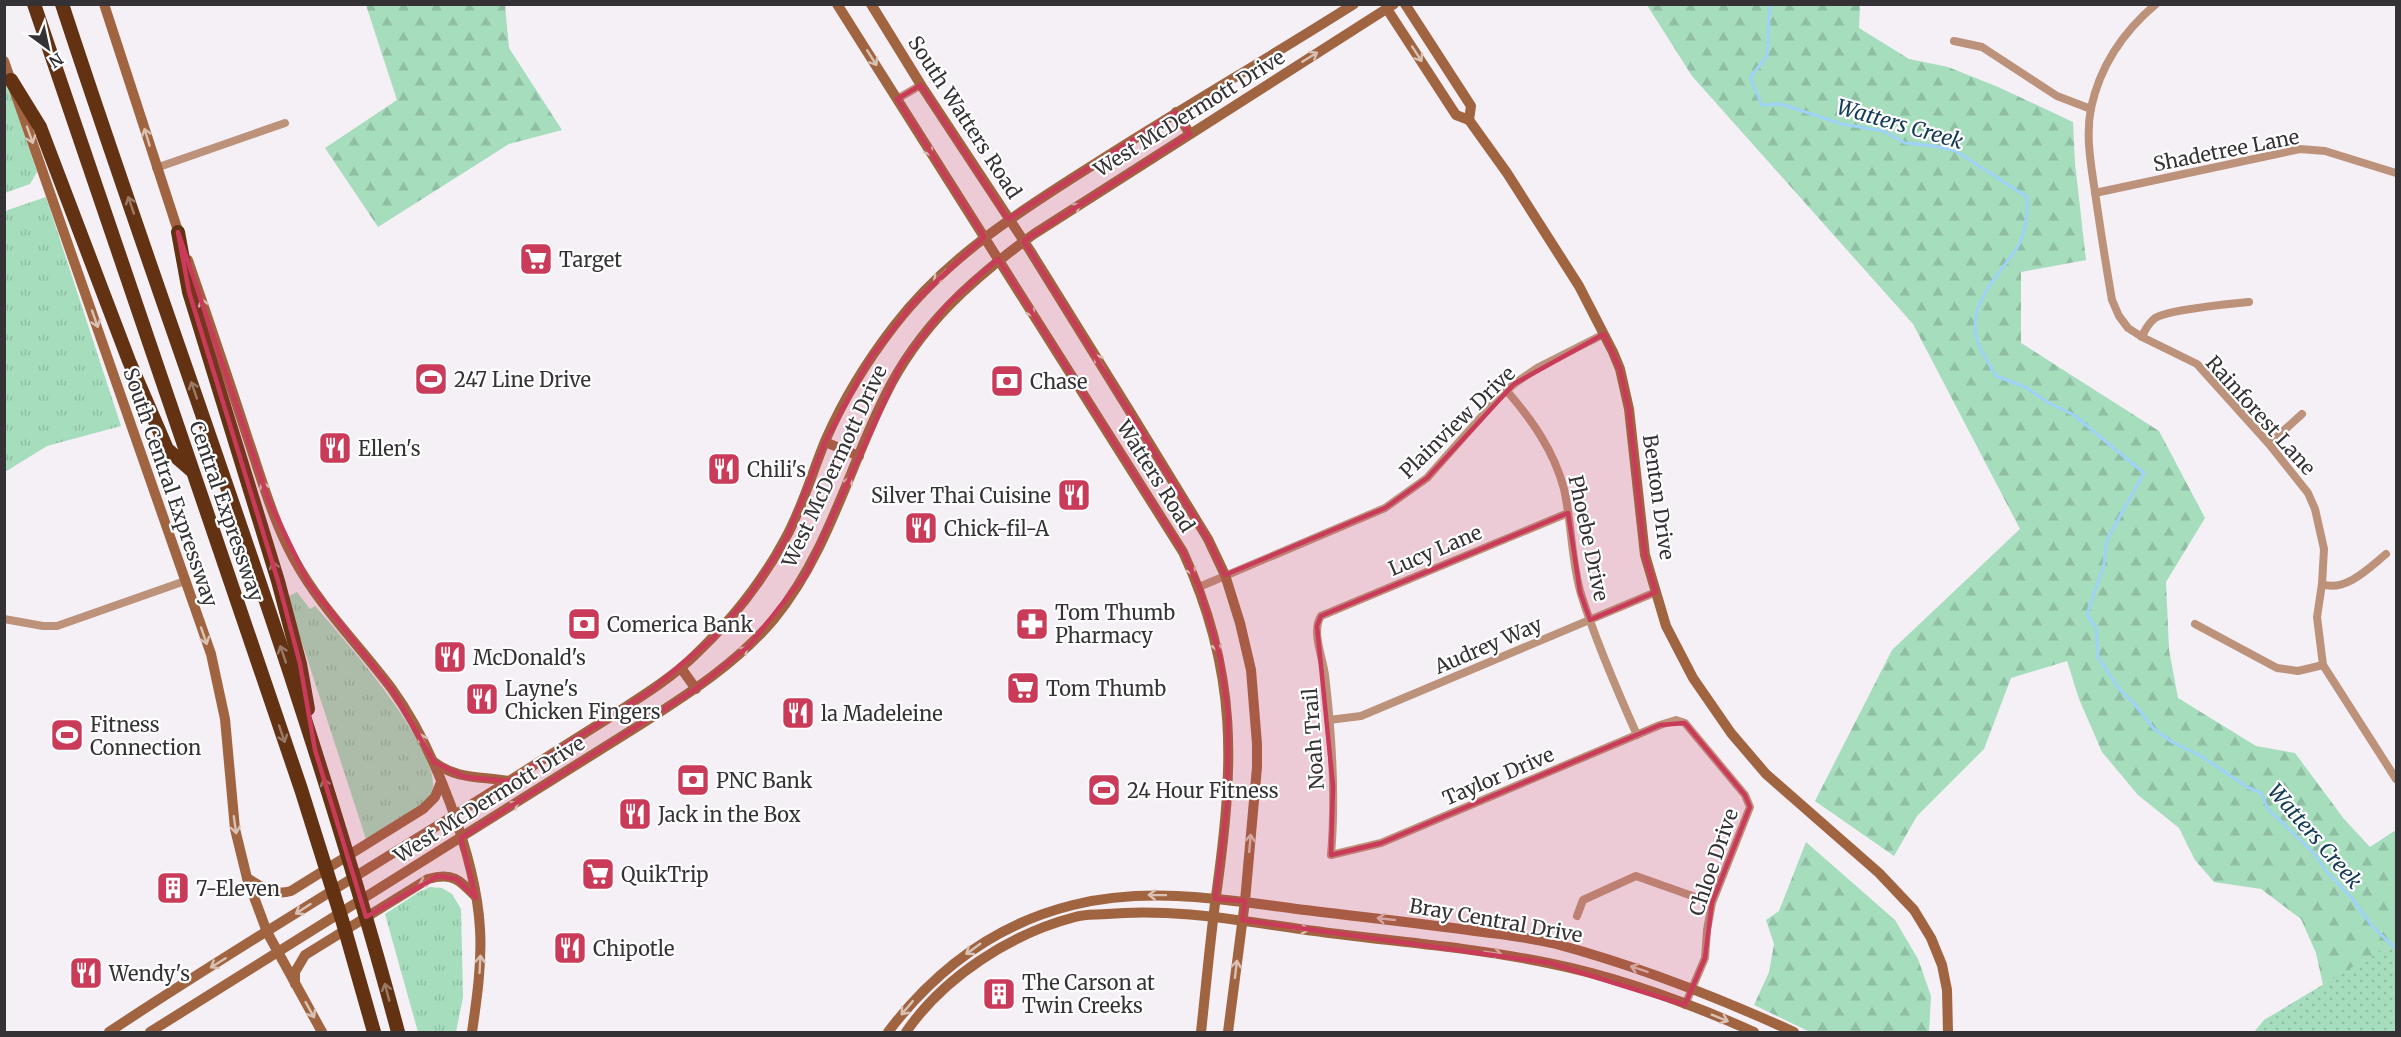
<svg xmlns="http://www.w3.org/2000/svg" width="2401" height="1037" viewBox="0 0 2401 1037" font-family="Merriweather,serif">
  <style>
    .grass { fill: url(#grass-tufts) }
    .forest { fill: url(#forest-firs) }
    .park { fill: url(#park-dots) }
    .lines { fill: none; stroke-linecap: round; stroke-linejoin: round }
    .stream { stroke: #9fd2f8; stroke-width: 3 }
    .street { stroke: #bd927b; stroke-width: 8 }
    .secondary { stroke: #a06441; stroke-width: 10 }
    .highway { stroke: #623213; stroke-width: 14 }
    .oneway { stroke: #d9c1b3 }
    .oneway2 { stroke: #997a66 }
    .marked { fill: #ca3a59; fill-opacity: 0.2; stroke: #ca3a59; stroke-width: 4.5; stroke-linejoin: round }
    .labels { text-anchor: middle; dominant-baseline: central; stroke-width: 4.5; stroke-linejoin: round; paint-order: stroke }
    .street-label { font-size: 20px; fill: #353235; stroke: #fff }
    .poi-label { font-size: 20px; fill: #353235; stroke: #fff; text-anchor: start }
    .water-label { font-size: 21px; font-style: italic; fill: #123a54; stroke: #fff }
  </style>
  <defs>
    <pattern id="grass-tufts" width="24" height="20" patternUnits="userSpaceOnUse" patternTransform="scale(1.5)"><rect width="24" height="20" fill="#a5ddbd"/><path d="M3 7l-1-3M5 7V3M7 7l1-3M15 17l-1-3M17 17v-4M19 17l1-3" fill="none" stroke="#8fbea3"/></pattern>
    <pattern id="forest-firs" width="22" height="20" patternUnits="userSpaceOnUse" patternTransform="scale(1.5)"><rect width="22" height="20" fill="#a5ddbd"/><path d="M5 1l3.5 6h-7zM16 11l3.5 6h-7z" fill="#8fbea3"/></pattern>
    <pattern id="park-dots" width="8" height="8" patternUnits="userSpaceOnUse" patternTransform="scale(1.5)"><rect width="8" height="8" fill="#a5ddbd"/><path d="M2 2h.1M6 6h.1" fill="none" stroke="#8fbea3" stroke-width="1.8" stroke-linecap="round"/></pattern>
  </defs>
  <rect width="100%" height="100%" fill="#f5eff6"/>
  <g class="grass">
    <polygon points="4,80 6,80 37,172 30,184 5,193"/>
    <polygon points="46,197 121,426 47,446 5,472 5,211"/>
    <path d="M 297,592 L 310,609 L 315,606 C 341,636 449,756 431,795 C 426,807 380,830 366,839 L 287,597 Z"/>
    <polygon points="430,887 442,888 452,894 461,909 463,997 456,1032 418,1032 385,914 419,892"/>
  </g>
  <g class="forest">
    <polygon points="366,5 505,5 509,48 562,130 509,144 378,227 325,148 397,100"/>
    <polygon points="1647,5 1860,5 1859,28 1909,59 1948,67 1998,87 2073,122 2075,163 2086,260 2021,272 2021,343 2159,431 2205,518 2166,582 2169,650 2178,698 2256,746 2295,753 2344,819 2370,847 2396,830 2396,1032 2254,1032 2323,985 2316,953 2301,919 2261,889 2214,882 2195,860 2179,828 2138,795 2102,752 2079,699 2067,661 2011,678 1984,749 1917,816 1894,856 1815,801 1892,650 2020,529 1913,324 1692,76"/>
    <polygon points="1806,842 1895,920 1918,959 1931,996 1929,1032 1810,1032 1754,1005 1769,972 1774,944 1766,920 1779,911"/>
  </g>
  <polygon class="park" points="2396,941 2396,1032 2254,1032 2264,1020"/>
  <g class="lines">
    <path class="stream" d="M 1770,4 L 1767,56 L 1750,78 L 1762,105 L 1781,104 L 1842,124 L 1883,131 L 1905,143 L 1934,146 L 1956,151 L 2027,197 C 2028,216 2026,235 2015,251 C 1999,275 1974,297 1975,329 C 1976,345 1988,362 1996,376 L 2025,387 L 2049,403 L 2074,415 L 2144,473 L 2107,540 L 2104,564 L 2087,615 L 2096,627 L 2098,657 L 2120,690 L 2132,701 L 2153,728 L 2172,742 L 2201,756 L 2247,787 L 2261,793 L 2268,809 L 2315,854 L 2327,872 L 2351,897 L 2373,927 L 2396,949"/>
    <g class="street">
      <path d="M 2156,4 C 2124,31 2100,66 2091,108 C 2085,138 2092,170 2096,199 C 2101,233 2106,266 2112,300 L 2119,316 L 2128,328 L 2142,337 L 2197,364 L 2269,444 L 2308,493 L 2315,509 L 2324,549 L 2322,584 L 2317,617 L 2323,665 L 2396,779"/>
      <polyline points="1954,41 1982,47 2057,96 2091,109"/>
      <polyline points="897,99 921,85"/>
      <polyline points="156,168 285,123"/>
      <polyline points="2095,193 2300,149 2325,151 2396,173"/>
      <path d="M 2142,337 C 2145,329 2148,324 2155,318 C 2170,309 2230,304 2249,302"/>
      <path d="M 1507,391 C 1532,420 1554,451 1564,489 C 1572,524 1571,560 1581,594 C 1596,642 1616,688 1637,735"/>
      <polyline points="2269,444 2302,414"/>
      <path d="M 1568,513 L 1321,616 C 1311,631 1323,658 1325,675 C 1332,734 1336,796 1331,855 L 1381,843 L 1660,725 L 1676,720 L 1685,723 L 1745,795 L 1750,807 L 1712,903 L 1707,930 L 1705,958 L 1685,1005"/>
      <path d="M 2322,584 C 2345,593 2370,567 2386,554"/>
      <polyline points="1199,587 1385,508 1427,478 1498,398 1514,384 1537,368 1604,334"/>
      <polyline points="4,619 43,626 57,626 185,581"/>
      <polyline points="2195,624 2277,668 2298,671 2323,665"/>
      <polyline points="1329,720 1361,716 1656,592"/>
      <polyline points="1577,916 1583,900 1636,876 1712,903"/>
    </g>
    <g class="secondary">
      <polyline points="104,4 180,237"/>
      <path d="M 837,4 L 1183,552 C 1239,673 1234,767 1216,896 C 1210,941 1206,987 1201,1032"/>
      <polyline points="871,4 921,85 1031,252 1129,410 1208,539 1225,575 1240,623 1251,670 1257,744 1257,767 1245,901 1228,1032"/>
      <polyline points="1387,4 1387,9 1456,115 1469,120 1507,173 1579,286 1613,352 1620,369 1629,409 1645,555 1666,626 1693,678 1731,733 1766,774 1879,873 1914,910 1931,938 1942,965 1947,990 1948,1032"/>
      <polyline points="1405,4 1471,106 1469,120"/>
      <polyline points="4,61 211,654 225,719 235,829 247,878 267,932 322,1032"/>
      <polyline points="1176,112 1190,134"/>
      <path d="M 188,260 C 208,319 228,377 247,436 C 261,477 273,521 294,559 C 320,607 359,645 392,689 C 434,747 476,857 480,929 C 482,963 477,998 472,1032"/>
      <polyline points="825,442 859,456"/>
      <polyline points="681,668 696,689"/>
      <path d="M 434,762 C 457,780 482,776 509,781"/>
      <path d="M 247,878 C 262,887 273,896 291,891 L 423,809 L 435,797 L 441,782"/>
      <path d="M 295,984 L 295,972 L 305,955 L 428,879 C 453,872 460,880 476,897"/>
      <path d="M 109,1032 C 240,945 376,865 509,781 C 542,760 574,740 607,719 C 637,699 668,681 694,656 C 730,622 762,582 785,539 C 803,507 812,472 826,439 C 844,398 867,361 894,326 C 947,257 1020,211 1093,165 C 1179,110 1267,59 1354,4"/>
      <path d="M 150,1032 L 643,723 C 690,693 738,662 774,619 C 828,553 848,470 885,396 C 919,326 972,279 1034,234 L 1394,4"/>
      <path d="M 888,1032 C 935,970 996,924 1073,905 C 1150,886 1228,900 1305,910 C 1362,917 1418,923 1475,931 C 1502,934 1530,938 1556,944 C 1638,966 1717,997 1794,1032"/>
      <path d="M 906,1032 C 944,977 1010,934 1075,917 C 1085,914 1096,915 1107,914 C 1172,908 1236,920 1300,929 C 1383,941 1466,946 1548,963 C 1618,977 1689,1003 1754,1032"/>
    </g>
    <g class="highway">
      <polyline points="34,4 301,789 343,923 374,1032"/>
      <path d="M 62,4 C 174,347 305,684 398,1032"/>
      <polyline points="11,80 40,127 129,361 167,449 191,470"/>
      <polyline points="178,232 189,292 278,581 300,664 308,709"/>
    </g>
  </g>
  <defs><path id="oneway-shaft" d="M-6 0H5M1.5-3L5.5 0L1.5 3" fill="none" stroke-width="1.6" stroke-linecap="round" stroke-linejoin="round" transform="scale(1.5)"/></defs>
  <g class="oneway">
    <use href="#oneway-shaft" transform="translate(1417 54) rotate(57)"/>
    <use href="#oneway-shaft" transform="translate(1310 57) rotate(-32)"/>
    <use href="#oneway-shaft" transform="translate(872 58) rotate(58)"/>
    <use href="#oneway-shaft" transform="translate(30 135) rotate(70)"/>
    <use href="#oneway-shaft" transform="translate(147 137) rotate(-107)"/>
    <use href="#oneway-shaft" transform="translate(927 148) rotate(59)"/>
    <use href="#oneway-shaft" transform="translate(1073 209) rotate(-33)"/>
    <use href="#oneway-shaft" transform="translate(940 276) rotate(136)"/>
    <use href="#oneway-shaft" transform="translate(204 307) rotate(-109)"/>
    <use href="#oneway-shaft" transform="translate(1029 309) rotate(58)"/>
    <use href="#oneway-shaft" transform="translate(95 319) rotate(71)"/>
    <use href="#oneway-shaft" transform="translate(1100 362) rotate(-122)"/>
    <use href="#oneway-shaft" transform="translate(847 485) rotate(-67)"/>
    <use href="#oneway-shaft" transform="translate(265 490) rotate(-108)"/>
    <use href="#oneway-shaft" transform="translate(1190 567) rotate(65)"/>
    <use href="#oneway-shaft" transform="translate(204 636) rotate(71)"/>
    <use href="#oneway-shaft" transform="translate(1216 643) rotate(76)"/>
    <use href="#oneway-shaft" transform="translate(741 653) rotate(-42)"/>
    <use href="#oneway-shaft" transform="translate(424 742) rotate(-117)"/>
    <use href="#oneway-shaft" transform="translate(511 807) rotate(-32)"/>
    <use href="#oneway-shaft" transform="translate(235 825) rotate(82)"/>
    <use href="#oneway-shaft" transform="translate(1250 843) rotate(-85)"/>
    <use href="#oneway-shaft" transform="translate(427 881) rotate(155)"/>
    <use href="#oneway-shaft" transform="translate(1157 895) rotate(-179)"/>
    <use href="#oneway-shaft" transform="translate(303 909) rotate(147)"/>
    <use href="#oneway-shaft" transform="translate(1386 919) rotate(-174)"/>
    <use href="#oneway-shaft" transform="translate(1300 929) rotate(8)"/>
    <use href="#oneway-shaft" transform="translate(973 949) rotate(144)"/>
    <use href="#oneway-shaft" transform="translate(1493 953) rotate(9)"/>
    <use href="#oneway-shaft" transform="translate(218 963) rotate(148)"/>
    <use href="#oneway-shaft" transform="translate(480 964) rotate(-87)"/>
    <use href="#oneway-shaft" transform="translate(1236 969) rotate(-83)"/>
    <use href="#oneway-shaft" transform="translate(1639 969) rotate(-162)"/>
    <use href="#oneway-shaft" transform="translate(907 1008) rotate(130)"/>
    <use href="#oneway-shaft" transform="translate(310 1010) rotate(61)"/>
    <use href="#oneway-shaft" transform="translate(1720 1018) rotate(22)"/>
  </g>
  <g class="oneway2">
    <use href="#oneway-shaft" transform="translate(131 205) rotate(-109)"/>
    <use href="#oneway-shaft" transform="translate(194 390) rotate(-109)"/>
    <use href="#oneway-shaft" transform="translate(275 570) rotate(-106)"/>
    <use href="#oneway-shaft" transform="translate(283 654) rotate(-109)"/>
    <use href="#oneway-shaft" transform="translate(282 734) rotate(71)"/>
    <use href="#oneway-shaft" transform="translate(326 787) rotate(-107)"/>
    <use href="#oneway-shaft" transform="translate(387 992) rotate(-105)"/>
  </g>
  <path class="marked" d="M 921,85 L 1008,219 L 1176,112 L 1190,134 L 1024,241 L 1208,539 L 1225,575 L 1385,508 L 1427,478 L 1514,384 L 1604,334 L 1620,369 L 1629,409 L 1645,555 L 1656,592 L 1590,620 L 1580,592 L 1568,513 L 1321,616 L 1317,626 L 1333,786 L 1331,855 L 1381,843 L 1660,725 L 1685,723 L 1745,795 L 1750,807 L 1712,903 L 1705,958 L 1685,1005 L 1550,963 L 1242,920 L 1245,901 L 1215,899 L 1227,805 L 1228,713 L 1220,657 L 1199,587 L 1183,552 L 998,259 L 947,305 L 901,365 L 807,573 L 749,646 L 696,689 L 461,838 L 476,898 L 456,879 L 438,876 L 366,917 L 315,750 L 300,664 L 278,581 L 189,292 L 178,232 L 269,501 L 308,582 L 393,691 L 434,762 L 465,777 L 509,781 L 650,691 L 713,638 L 751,593 L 786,539 L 825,442 L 870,358 L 915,301 L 984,237 L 897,99 Z"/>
  <defs>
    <symbol id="supermarket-square" viewBox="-11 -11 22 22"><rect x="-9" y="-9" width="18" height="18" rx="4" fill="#ca3a59" stroke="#fff"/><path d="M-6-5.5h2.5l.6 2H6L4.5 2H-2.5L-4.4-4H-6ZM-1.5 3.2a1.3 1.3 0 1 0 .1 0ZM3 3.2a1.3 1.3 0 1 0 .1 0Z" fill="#fff"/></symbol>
    <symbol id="stadium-square" viewBox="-11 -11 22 22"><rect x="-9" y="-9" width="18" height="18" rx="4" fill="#ca3a59" stroke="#fff"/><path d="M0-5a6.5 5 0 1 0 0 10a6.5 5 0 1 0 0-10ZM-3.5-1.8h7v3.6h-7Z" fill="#fff"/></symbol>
    <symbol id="bank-square" viewBox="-11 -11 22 22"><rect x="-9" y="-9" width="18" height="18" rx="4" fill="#ca3a59" stroke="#fff"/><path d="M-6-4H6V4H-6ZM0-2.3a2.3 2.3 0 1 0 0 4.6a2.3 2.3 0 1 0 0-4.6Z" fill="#fff"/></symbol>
    <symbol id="restaurant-square" viewBox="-11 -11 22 22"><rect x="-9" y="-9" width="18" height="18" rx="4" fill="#ca3a59" stroke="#fff"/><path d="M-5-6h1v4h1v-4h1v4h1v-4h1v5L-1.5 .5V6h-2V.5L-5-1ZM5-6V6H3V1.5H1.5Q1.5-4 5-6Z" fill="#fff"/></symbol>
    <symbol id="pharmacy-square" viewBox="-11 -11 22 22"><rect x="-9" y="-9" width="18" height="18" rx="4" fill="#ca3a59" stroke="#fff"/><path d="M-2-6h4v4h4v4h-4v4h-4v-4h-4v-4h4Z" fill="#fff"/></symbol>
    <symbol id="building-square" viewBox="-11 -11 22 22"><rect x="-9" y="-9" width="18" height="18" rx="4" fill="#ca3a59" stroke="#fff"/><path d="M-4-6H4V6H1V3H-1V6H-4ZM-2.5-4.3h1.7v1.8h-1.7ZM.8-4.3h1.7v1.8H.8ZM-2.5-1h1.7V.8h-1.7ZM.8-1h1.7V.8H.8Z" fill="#fff"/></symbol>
  </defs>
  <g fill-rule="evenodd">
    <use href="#supermarket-square" x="517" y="240" width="38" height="38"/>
    <use href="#stadium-square" x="412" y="360" width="38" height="38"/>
    <use href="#bank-square" x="988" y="362" width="38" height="38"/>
    <use href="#restaurant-square" x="316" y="429" width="38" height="38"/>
    <use href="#restaurant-square" x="705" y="450" width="38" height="38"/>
    <use href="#restaurant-square" x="1055" y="476" width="38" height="38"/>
    <use href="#restaurant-square" x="902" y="509" width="38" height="38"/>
    <use href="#bank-square" x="565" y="605" width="38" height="38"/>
    <use href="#pharmacy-square" x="1013" y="605" width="38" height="38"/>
    <use href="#restaurant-square" x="431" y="638" width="38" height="38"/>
    <use href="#supermarket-square" x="1004" y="669" width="38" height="38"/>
    <use href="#restaurant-square" x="463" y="680" width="38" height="38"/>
    <use href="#restaurant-square" x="779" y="694" width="38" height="38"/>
    <use href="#stadium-square" x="48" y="716" width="38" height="38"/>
    <use href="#bank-square" x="674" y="761" width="38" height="38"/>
    <use href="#stadium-square" x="1085" y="771" width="38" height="38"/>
    <use href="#restaurant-square" x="616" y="795" width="38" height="38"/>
    <use href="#supermarket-square" x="579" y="855" width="38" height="38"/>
    <use href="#building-square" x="154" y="869" width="38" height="38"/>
    <use href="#restaurant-square" x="551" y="929" width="38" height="38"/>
    <use href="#restaurant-square" x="67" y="954" width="38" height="38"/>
    <use href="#building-square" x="980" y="975" width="38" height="38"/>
  </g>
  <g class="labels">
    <g class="street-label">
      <text transform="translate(1189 113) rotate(-32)">West McDermott Drive</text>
      <text transform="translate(965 117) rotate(57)">South Watters Road</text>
      <text transform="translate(2226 150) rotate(-11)">Shadetree Lane</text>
      <text transform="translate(2261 415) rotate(48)">Rainforest Lane</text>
      <text transform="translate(1457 422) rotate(-44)">Plainview Drive</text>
      <text transform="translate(834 466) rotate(-65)">West McDermott Drive</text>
      <text transform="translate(1156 476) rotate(58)">Watters Road</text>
      <text transform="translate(171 487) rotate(71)">South Central Expressway</text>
      <text transform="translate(1659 497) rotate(82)">Benton Drive</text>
      <text transform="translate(227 511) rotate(71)">Central Expressway</text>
      <text transform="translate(1589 538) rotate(78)">Phoebe Drive</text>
      <text transform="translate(1435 550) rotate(-23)">Lucy Lane</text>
      <text transform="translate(1488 645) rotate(-23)">Audrey Way</text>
      <text transform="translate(1313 739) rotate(-94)">Noah Trail</text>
      <text transform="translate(1498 776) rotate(-23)">Taylor Drive</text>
      <text transform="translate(489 799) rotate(-32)">West McDermott Drive</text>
      <text transform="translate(1713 862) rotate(-71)">Chloe Drive</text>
      <text transform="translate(1496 920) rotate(10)">Bray Central Drive</text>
    </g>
    <g class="poi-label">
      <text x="559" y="259">Target</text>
      <text x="454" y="379">247 Line Drive</text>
      <text x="1030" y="381">Chase</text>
      <text x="358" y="448">Ellen's</text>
      <text x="747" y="469">Chili's</text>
      <text x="1051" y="495" text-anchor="end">Silver Thai Cuisine</text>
      <text x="944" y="528">Chick-fil-A</text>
      <text x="1055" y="612">Tom Thumb<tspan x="1055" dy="23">Pharmacy</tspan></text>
      <text x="607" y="624">Comerica Bank</text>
      <text x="473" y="657">McDonald's</text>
      <text x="505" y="688">Layne's<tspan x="505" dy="23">Chicken Fingers</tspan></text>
      <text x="1046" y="688">Tom Thumb</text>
      <text x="821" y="713">la Madeleine</text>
      <text x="90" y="724">Fitness<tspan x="90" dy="23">Connection</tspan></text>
      <text x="716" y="780">PNC Bank</text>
      <text x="1127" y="790">24 Hour Fitness</text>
      <text x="658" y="814">Jack in the Box</text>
      <text x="621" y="874">QuikTrip</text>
      <text x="196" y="888">7-Eleven</text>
      <text x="593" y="948">Chipotle</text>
      <text x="109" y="973">Wendy's</text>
      <text x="1022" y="982">The Carson at<tspan x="1022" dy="23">Twin Creeks</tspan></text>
    </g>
    <g class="water-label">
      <text transform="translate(1900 124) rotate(16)">Watters Creek</text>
      <text transform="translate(2315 836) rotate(49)">Watters Creek</text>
    </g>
  </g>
  <rect width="2401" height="1037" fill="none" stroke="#353235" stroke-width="12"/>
  <g transform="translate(48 48) rotate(147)" stroke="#ffffff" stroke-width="4.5" paint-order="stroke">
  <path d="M0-4.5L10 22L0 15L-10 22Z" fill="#353235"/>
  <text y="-9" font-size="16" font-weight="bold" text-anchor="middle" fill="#353235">N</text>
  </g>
</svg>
